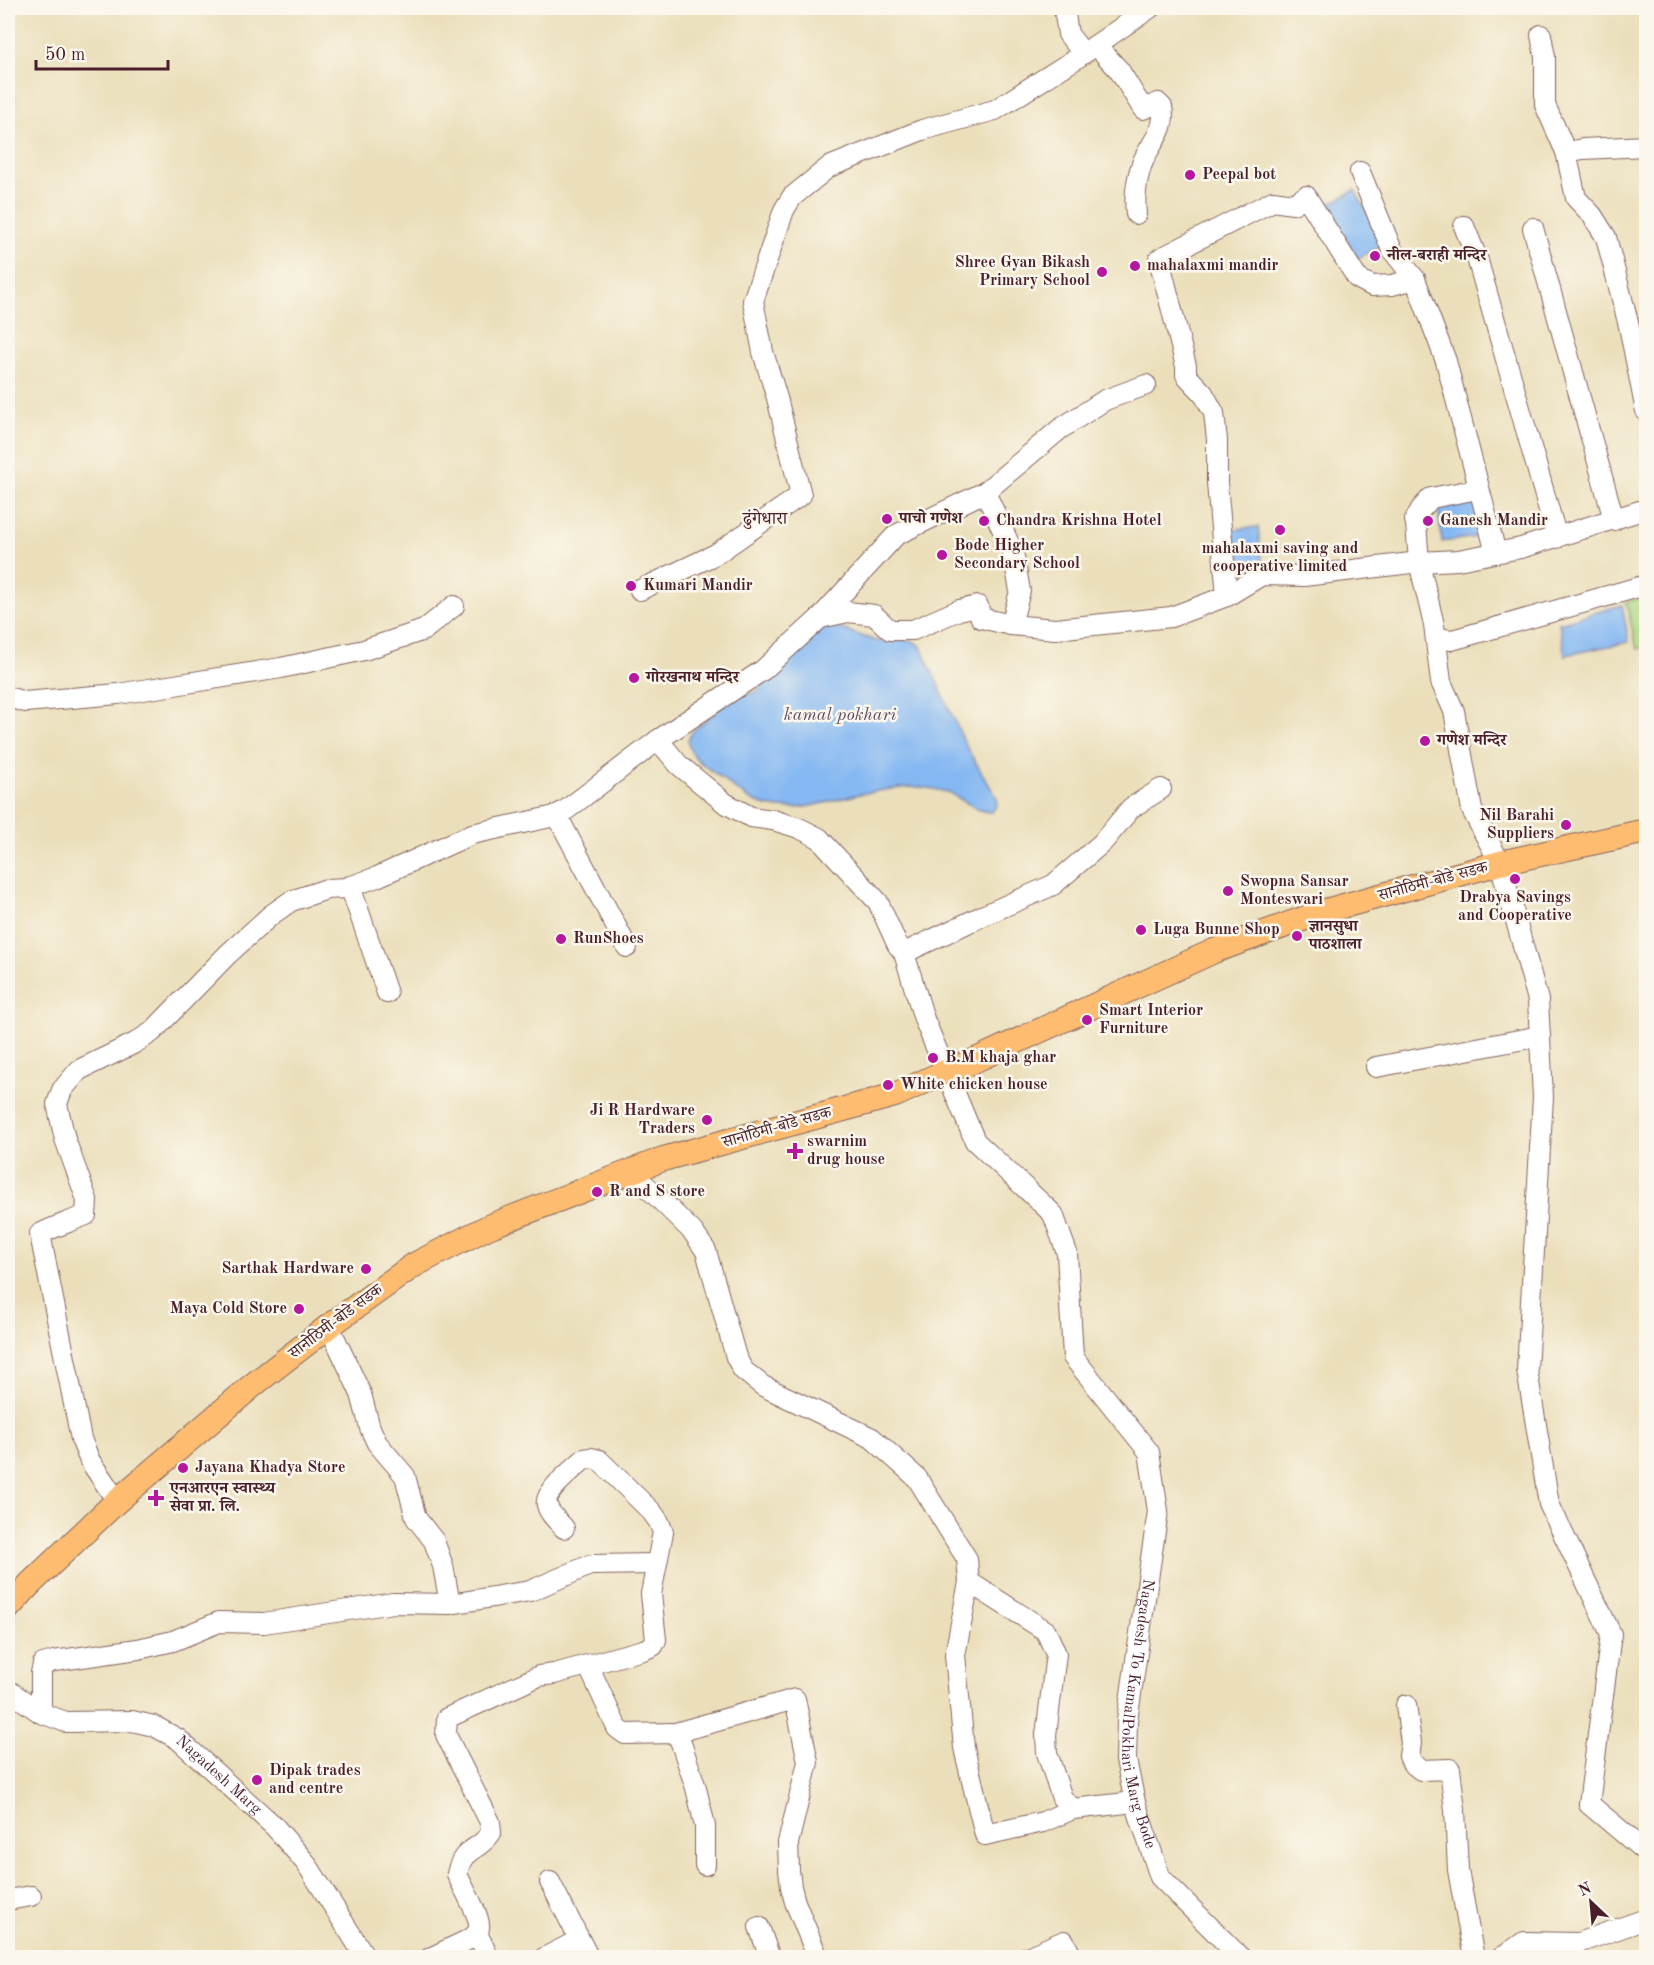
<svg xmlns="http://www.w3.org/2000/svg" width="1654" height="1965" viewBox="0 0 1654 1965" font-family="'Old Standard TT','Noto Serif Devanagari',serif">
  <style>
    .green { fill: #aed884; stroke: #7c7c58; stroke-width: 1.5 }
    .water { fill: #85b8f2; stroke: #686c8e; stroke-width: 1.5 }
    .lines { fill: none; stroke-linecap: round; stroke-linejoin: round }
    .minor-casing { stroke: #82625d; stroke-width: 22 }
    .major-casing { stroke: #82625d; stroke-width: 26 }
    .minor { stroke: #fff; stroke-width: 20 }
    .major { stroke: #fdbc6f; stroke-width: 24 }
    .poi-dot { fill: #b5179e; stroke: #fbf7ec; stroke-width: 2 }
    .labels { text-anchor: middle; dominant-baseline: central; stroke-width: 5; stroke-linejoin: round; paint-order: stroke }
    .poi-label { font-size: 16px; font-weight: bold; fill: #4a1f2b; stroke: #fbf7ec; text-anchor: start }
    .street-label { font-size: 16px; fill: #4a1f2b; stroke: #fbf7ec }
    .neighbourhood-label { font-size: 18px; fill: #4a1f2b; stroke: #fbf7ec }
    .water-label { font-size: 18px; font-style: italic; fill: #5c4d67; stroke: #fbf7ec }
  </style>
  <rect width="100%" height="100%" fill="#fbf7ec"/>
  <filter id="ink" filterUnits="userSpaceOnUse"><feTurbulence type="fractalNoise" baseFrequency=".0167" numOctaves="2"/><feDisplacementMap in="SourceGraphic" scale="12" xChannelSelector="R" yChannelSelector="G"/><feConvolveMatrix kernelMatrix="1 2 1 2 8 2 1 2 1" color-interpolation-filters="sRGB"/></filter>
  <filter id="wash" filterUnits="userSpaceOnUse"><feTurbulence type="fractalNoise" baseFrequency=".008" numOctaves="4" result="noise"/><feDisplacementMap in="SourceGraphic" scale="24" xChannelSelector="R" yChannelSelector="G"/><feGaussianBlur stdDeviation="1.35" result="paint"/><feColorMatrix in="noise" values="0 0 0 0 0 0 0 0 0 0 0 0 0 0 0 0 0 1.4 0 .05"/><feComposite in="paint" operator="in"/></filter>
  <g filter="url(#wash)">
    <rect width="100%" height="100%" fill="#ebdfbb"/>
    <polygon class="green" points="1646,596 1646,646 1637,649 1626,602"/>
    <g class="water">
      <polygon points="1355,190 1384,244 1357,259 1328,205"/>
      <polygon points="1475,495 1482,536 1442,542 1437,500"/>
      <polygon points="1258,527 1262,563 1231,567 1227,530"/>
      <polygon points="1622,605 1629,642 1565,655 1559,623"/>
      <path d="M 833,626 L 879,642 L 911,640 L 920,645 L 968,750 L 997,798 L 997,805 L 993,811 C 981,816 961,797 948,793 C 938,789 922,787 911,787 C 890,789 869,791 848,797 C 817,805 785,816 753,801 C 740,794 728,783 716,774 C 704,765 688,756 688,740 L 693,731 L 738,693 L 748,694 L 758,691 L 763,682 L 763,673 L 822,629 Z"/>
    </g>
  </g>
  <g filter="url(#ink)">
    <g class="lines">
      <defs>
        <g id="minor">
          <polyline points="1064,8 1068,34 1083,53"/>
          <polyline points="1541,35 1545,57 1545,105 1566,152 1576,198 1592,215 1606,237 1629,326 1646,411"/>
          <path d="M 1096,45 L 1119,70 L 1143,109 L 1158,103 L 1162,107 C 1167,129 1152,141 1144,159 C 1137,175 1134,196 1136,214"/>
          <polyline points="1566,152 1583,149 1646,146"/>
          <polyline points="1360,172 1392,250 1415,279 1446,361 1496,553"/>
          <polyline points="1464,226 1477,258 1557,538"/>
          <polyline points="1533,228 1614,520"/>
          <polyline points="1478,489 1431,498 1421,509 1415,520 1416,524 1419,562 1434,625 1441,682 1454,711 1472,810 1500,863 1538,1000 1543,1097 1527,1370 1549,1504 1611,1634 1589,1804 1646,1852"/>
          <polyline points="985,492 1013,552 1020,591 1011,625"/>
          <polyline points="640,590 716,554 801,495 777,398 763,352 753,301 784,210 792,197 829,167 922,130 995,110 1077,58 1150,8"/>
          <polyline points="1227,596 1217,483 1217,440 1214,413 1203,393 1186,375 1186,366 1159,259 1273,201 1293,204 1306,196 1357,278 1372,286 1392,285 1415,279"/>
          <polyline points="820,618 848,612 874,615 890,630 913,630 959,610 978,606 981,618 1011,625 1055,629 1171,617 1227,596 1262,575 1304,576 1419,562 1458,560 1521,548 1646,509"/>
          <polyline points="1436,638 1452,640 1646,585"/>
          <polyline points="8,697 25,702 118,694 281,668 364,650 424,630 454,606"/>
          <path id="s1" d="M 658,740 L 679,765 L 725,803 L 751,817 L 773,820 L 799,828 L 819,838 L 878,902 L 897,944 L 904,953 L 924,1019 L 975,1141 L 1053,1214 L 1067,1253 L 1073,1357 L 1149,1452 L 1158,1511 L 1127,1721 L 1126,1760 L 1135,1802 L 1160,1877 L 1241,1958"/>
          <polyline points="555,816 562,825 627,947"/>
          <polyline points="350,886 387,993"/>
          <polyline points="904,953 980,917 1053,885 1102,843 1131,808 1161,789"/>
          <polyline points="1376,1067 1540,1036"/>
          <polyline points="632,1172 693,1232 706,1251 736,1357 743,1370 763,1386 872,1438 917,1478 967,1559 969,1582 1046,1631 1056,1654 1046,1735 1047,1753 1062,1798 1073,1809 1135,1802"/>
          <polyline points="329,1326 361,1394 370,1428 377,1443 405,1476 416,1518 434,1541 443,1566 450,1604"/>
          <path d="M 117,1501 L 90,1461 L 81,1439 L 40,1234 C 55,1226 70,1222 86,1215 L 87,1200 L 65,1139 L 57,1104 L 62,1090 L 79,1070 L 135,1043 L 152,1032 L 228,954 L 271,915 L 291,901 L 327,889 L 346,888 L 377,877 L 472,834 L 555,816 L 566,810 L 658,740 L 763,670 L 820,618 L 896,535 L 985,492 L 1060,429 L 1105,400 L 1146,385"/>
          <polyline points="969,1582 955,1655 964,1748 985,1835 1043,1822 1073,1809"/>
          <polyline points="588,1665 617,1728 625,1734 675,1733 680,1740 696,1788 705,1826 705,1865"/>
          <path id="s2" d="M 8,1690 L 41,1713 L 66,1722 L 132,1721 L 154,1726 L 178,1739 L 274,1826 L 306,1863 L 366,1958"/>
          <polyline points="1406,1705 1411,1743 1409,1756 1412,1763 1421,1770 1450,1769 1455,1810 1458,1870 1474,1958"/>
          <polyline points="41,1713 41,1673 43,1664 54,1661 138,1649 173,1641 219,1622 264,1623 393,1603 450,1604 530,1591 590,1565 656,1564"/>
          <polyline points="675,1733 795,1699 808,1762 788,1843 789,1870 791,1887 795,1902 818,1958"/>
          <polyline points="550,1882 589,1958"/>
          <polyline points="8,1900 31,1896"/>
          <polyline points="759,1927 770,1958"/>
          <polyline points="477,1933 489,1958"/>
          <path d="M 430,1958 L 472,1938 C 476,1934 480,1931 479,1925 C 479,1914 462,1886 457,1874 C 463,1846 477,1853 491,1833 L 490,1822 L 446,1735 L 447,1718 L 539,1676 L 554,1674 L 643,1650 L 653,1646 L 656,1640 L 651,1594 L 663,1532 L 659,1522 L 652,1512 L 599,1460 L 591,1458 L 584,1459 C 574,1469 543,1492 547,1505 C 549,1514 558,1521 564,1528"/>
          <polyline points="544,1958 579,1940"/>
          <polyline points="1025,1958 1064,1941 1072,1958"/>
          <polyline points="1501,1958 1524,1942 1578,1943 1646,1919"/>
        </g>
        <polyline id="major" points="8,1608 29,1585 117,1501 253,1385 329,1326 414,1265 488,1227 663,1159 895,1095 945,1072 969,1063 1214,951 1325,911 1500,863 1646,831"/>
      </defs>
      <use href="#minor" class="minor-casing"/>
      <use href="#major" class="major-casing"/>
      <use href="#minor" class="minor"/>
      <use href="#major" class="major"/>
    </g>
  </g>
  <g class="poi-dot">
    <circle cx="1190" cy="175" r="6"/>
    <circle cx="1375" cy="256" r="6"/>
    <circle cx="1135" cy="266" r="6"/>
    <circle cx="1102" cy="272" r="6"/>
    <circle cx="887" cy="519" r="6"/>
    <circle cx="984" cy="521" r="6"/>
    <circle cx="1428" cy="521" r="6"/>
    <circle cx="1280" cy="530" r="6"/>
    <circle cx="942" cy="555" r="6"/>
    <circle cx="631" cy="586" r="6"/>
    <circle cx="634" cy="678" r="6"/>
    <circle cx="1425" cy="741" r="6"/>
    <circle cx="1566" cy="825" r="6"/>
    <circle cx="1515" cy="879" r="6"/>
    <circle cx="1228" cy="891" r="6"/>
    <circle cx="1141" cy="930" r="6"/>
    <circle cx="1297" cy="936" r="6"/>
    <circle cx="561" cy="939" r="6"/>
    <circle cx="1087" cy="1020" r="6"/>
    <circle cx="933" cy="1058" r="6"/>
    <circle cx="888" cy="1085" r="6"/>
    <circle cx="707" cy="1120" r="6"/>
    <path d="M792 1142h6v6h6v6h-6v6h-6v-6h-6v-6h6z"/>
    <circle cx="597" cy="1192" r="6"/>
    <circle cx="366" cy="1269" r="6"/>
    <circle cx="299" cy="1309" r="6"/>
    <circle cx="183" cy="1468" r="6"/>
    <path d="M153 1489h6v6h6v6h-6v6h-6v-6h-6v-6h6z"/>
    <circle cx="257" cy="1780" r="6"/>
  </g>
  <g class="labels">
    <g class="poi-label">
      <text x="1202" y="175">Peepal bot</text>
      <text x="1387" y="256">नील-बराही मन्दिर</text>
      <text x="1090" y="263" text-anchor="end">Shree Gyan Bikash<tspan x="1090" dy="18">Primary School</tspan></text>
      <text x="1147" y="266">mahalaxmi mandir</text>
      <text x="899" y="519">पाचो गणेश</text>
      <text x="996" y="521">Chandra Krishna Hotel</text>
      <text x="1440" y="521">Ganesh Mandir</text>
      <text x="954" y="546">Bode Higher<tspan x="954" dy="18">Secondary School</tspan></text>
      <text x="1280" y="549" text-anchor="middle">mahalaxmi saving and<tspan x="1280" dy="18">cooperative limited</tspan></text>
      <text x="643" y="586">Kumari Mandir</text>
      <text x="646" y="678">गोरखनाथ मन्दिर</text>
      <text x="1437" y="741">गणेश मन्दिर</text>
      <text x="1554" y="816" text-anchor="end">Nil Barahi<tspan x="1554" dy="18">Suppliers</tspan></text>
      <text x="1240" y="882">Swopna Sansar<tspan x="1240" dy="18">Monteswari</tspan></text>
      <text x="1515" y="898" text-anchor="middle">Drabya Savings<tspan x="1515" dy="18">and Cooperative</tspan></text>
      <text x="1309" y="927">ज्ञानसुधा<tspan x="1309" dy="18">पाठशाला</tspan></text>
      <text x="1153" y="930">Luga Bunne Shop</text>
      <text x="573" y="939">RunShoes</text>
      <text x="1099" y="1011">Smart Interior<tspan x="1099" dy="18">Furniture</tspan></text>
      <text x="945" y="1058">B.M khaja ghar</text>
      <text x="900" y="1085">White chicken house</text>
      <text x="695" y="1111" text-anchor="end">Ji R Hardware<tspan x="695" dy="18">Traders</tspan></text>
      <text x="807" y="1142">swarnim<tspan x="807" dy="18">drug house</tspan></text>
      <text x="609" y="1192">R and S store</text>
      <text x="354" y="1269" text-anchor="end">Sarthak Hardware</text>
      <text x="287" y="1309" text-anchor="end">Maya Cold Store</text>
      <text x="195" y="1468">Jayana Khadya Store</text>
      <text x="170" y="1489">एनआरएन स्वास्थ्य<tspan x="170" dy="18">सेवा प्रा. लि.</tspan></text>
      <text x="269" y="1771">Dipak trades<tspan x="269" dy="18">and centre</tspan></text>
    </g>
    <g class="street-label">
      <text transform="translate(1433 882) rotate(-15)">सानोठिमी-बोडे सडक</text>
      <text transform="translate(777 1128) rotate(-16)">सानोठिमी-बोडे सडक</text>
      <text transform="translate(336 1322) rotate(-37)">सानोठिमी-बोडे सडक</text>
      <text stroke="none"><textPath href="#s1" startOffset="1179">Nagadesh To KamalPokhari Marg Bode</textPath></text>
      <text stroke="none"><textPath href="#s2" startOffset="237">Nagadesh Marg</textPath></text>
    </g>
    <g class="neighbourhood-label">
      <text x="765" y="519">ढुंगेधारा</text>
    </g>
    <g class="water-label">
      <text x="840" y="715">kamal pokhari</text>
    </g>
  </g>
  <rect width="1654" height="1965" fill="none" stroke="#fbf7ec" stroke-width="30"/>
  <g transform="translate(1591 1902) rotate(334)" stroke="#fbf7ec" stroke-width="4.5" paint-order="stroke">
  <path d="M0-4.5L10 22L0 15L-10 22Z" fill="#4a1f2b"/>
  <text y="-9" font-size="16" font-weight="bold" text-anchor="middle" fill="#4a1f2b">N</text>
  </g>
  <path d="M36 60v9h132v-9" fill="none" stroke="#4a1f2b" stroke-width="3"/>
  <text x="45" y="60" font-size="18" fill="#4a1f2b" stroke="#fbf7ec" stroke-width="4.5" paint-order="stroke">50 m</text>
</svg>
